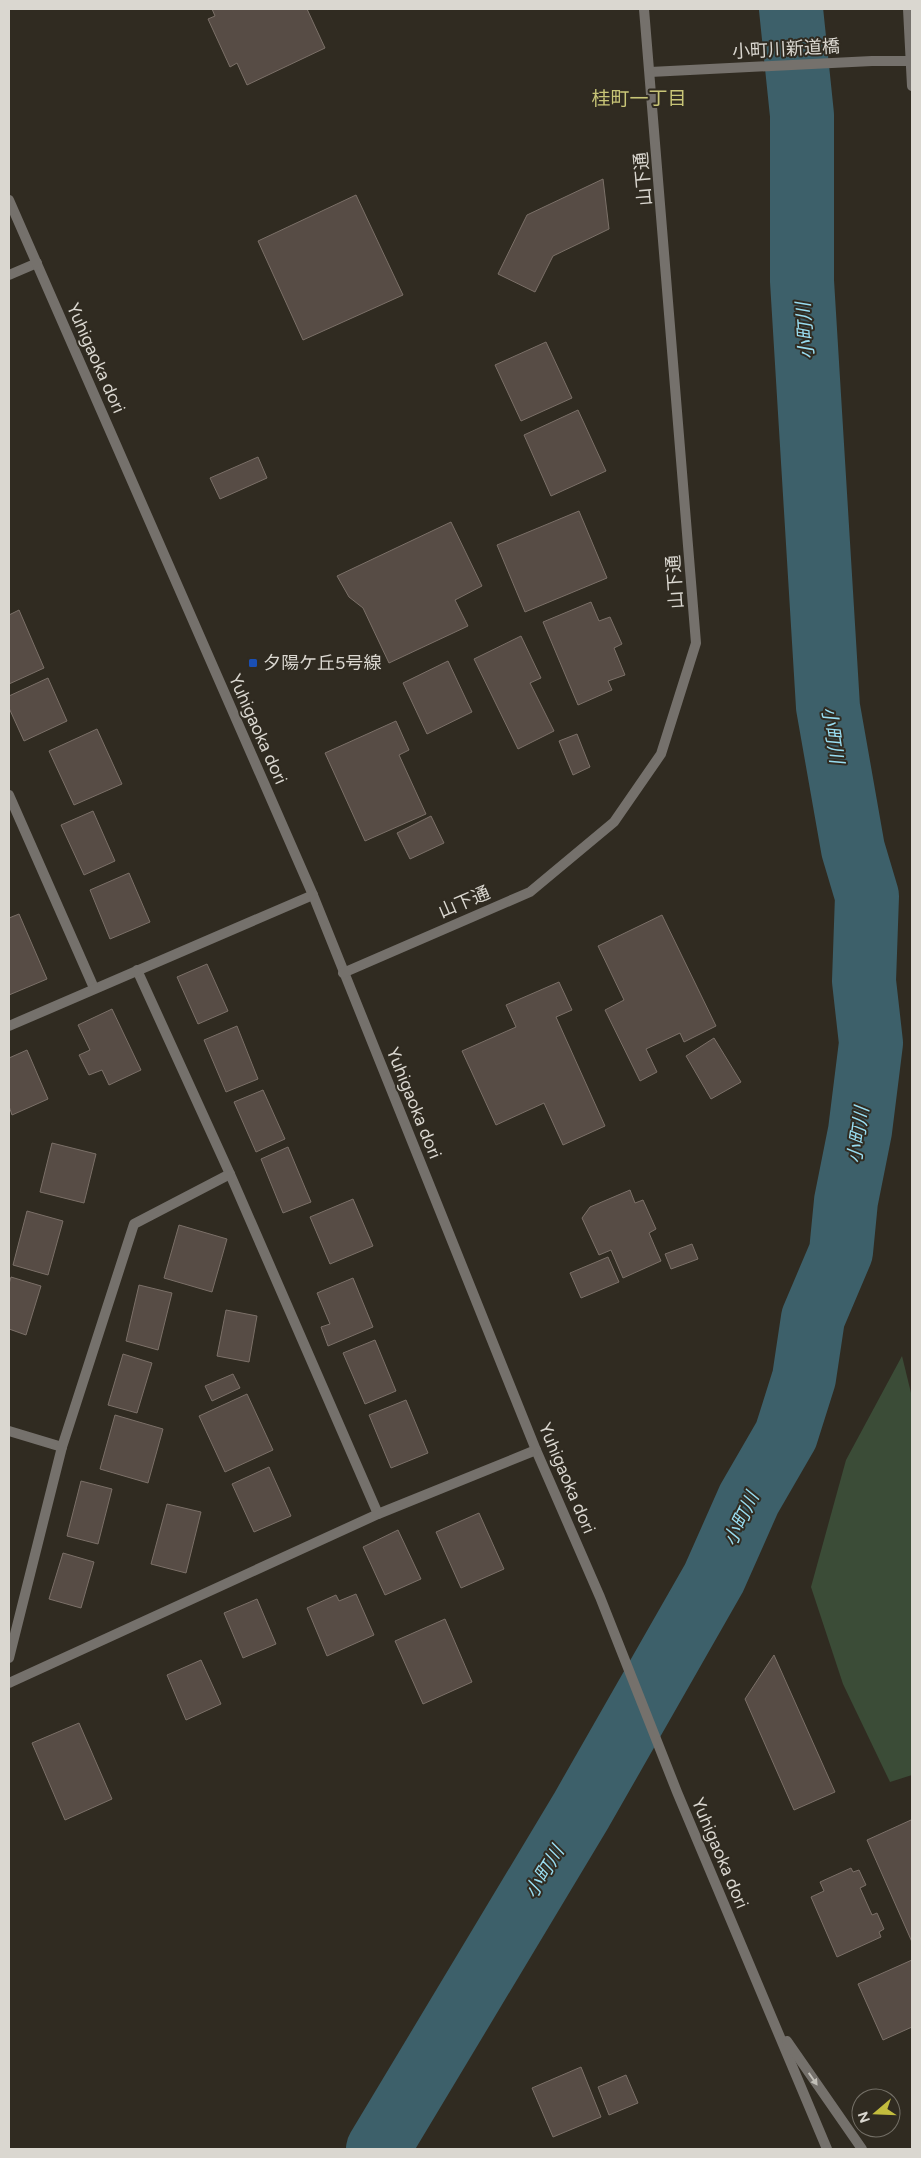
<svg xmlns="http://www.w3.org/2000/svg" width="921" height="2158" viewBox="0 0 921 2158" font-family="Figtree,'Noto Sans JP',sans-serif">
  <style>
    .green { fill: #3b4c37 }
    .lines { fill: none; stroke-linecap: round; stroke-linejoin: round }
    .river { stroke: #3d606a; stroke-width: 64 }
    .building { fill: #574c45; stroke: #7b7068 }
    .minor { stroke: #75716c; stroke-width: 10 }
    .tertiary { stroke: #75716c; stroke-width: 10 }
    .oneway { fill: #c1beb7 }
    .transit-dot { fill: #1a4fb4; stroke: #302b21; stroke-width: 2 }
    .labels { text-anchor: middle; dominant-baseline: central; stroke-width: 4; stroke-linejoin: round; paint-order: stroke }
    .street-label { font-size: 18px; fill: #dad7d0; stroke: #302b21 }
    .poi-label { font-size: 18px; fill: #dad7d0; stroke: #302b21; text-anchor: start }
    .neighbourhood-label { font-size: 19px; fill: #c8c577; stroke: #302b21 }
    .water-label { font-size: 19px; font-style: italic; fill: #99ddf1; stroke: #302b21 }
  </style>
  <rect width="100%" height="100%" fill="#302b21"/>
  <polygon class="green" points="902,1356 912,1397 912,1775 890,1782 843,1684 811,1587 846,1460"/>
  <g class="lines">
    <polyline class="river" points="378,2149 581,1811 714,1578 749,1499 786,1435 804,1378 813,1318 841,1252 846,1201 860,1131 871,1043 864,981 867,896 853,849 828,707 802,281 802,115 791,9"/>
  </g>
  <g class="building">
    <polygon points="212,9 307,9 325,48 247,85 237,63 230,67 208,19 215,16"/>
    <polygon points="603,179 609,229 553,256 535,292 498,274 527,215"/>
    <polygon points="356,195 403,295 303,340 258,241"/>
    <polygon points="546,342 572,398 521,421 495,365"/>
    <polygon points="578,410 606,471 551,496 524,435"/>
    <polygon points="258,457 267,478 220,499 210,478"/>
    <polygon points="579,511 607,578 525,612 497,545"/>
    <polygon points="451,522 482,586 455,600 468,626 389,663 363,608 349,597 337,576"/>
    <polygon points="591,602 599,621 610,617 622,644 614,648 625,675 608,681 612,690 578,705 543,622"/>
    <polygon points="19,610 44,668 9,684 9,615"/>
    <polygon points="521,636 541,678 530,683 554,731 518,749 474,659"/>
    <polygon points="448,661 472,712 427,734 403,683"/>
    <polygon points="48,678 67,721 24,741 9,708 9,696"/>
    <polygon points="396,721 409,750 399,755 426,814 365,841 325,753"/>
    <polygon points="97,729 122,784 74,805 49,751"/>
    <polygon points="577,734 590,767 573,775 559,741"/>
    <polygon points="93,811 115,861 84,875 61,825"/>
    <polygon points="431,816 444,843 410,859 397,833"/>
    <polygon points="129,873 150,922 110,939 90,890"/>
    <polygon points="19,914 47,979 9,995 9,918"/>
    <polygon points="662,915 716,1026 684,1042 680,1033 646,1049 657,1072 640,1081 605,1010 624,1000 598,946"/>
    <polygon points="207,964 228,1011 198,1024 177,977"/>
    <polygon points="559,982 572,1010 556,1017 605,1126 563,1145 544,1103 496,1125 462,1051 516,1027 506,1005"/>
    <polygon points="112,1009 141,1070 109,1085 102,1070 89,1075 79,1055 90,1050 78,1025"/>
    <polygon points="237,1026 258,1079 226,1092 204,1040"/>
    <polygon points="714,1038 741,1082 711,1099 686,1056"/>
    <polygon points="27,1050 48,1099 12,1115 9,1106 9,1058"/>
    <polygon points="263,1090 285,1139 256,1152 234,1102"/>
    <polygon points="52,1143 96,1154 84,1203 40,1192"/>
    <polygon points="288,1147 311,1202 283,1213 261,1159"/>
    <polygon points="630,1190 635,1203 643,1200 656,1229 649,1233 661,1261 623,1278 611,1250 599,1255 582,1218 590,1207"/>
    <polygon points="353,1199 373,1246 330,1264 310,1217"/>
    <polygon points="27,1211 63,1221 48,1275 13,1265"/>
    <polygon points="179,1225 227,1239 212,1292 164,1278"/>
    <polygon points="692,1244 698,1259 671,1269 665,1254"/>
    <polygon points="608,1257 619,1282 581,1298 570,1273"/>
    <polygon points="11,1277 41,1286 26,1335 9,1329 9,1284"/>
    <polygon points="353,1278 373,1327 328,1346 321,1327 330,1324 317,1293"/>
    <polygon points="139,1285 172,1293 158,1350 126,1341"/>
    <polygon points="226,1310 257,1316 249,1362 217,1356"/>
    <polygon points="375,1340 396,1391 365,1404 343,1353"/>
    <polygon points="123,1354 152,1363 137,1413 108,1405"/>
    <polygon points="233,1374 240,1388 212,1401 205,1386"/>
    <polygon points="247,1394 273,1450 225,1472 199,1416"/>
    <polygon points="406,1400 428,1453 391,1468 369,1415"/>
    <polygon points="115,1415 163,1429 148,1483 100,1469"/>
    <polygon points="269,1467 291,1516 254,1532 232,1484"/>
    <polygon points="81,1481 112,1489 98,1544 67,1536"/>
    <polygon points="167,1504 201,1512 186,1573 151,1564"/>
    <polygon points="479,1513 504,1569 461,1588 436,1532"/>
    <polygon points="398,1530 421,1579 385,1595 363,1547"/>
    <polygon points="63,1553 94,1562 81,1608 49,1599"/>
    <polygon points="356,1594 374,1635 327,1656 307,1608 336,1595 339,1601"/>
    <polygon points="257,1599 276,1644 243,1658 224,1613"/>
    <polygon points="445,1619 472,1682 423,1704 395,1641"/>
    <polygon points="774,1655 835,1792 794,1810 745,1699"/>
    <polygon points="201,1660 221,1704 186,1720 167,1675"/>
    <polygon points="79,1723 112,1799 65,1820 32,1743"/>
    <polygon points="911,1820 912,1822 912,1942 867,1840"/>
    <polygon points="851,1868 853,1872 859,1870 866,1885 860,1888 872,1915 877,1913 884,1929 879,1932 881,1937 837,1957 811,1897 824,1891 820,1882"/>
    <polygon points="912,1960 912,2027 883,2040 858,1984"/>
    <polygon points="581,2067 601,2117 553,2137 532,2088"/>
    <polygon points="626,2075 638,2103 609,2115 598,2087"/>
  </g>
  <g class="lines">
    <g class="minor">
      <polyline points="908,9 912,86"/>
      <polyline points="650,72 872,61 912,61"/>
      <polyline points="9,275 37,263"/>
      <polyline points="9,795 94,988"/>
      <polyline points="137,970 230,1174 378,1514"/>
      <polyline points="9,1026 313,895"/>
      <polyline points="9,1431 62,1447"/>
      <polyline points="9,1658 62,1447 134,1224 230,1174"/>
      <polyline points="9,1683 378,1514 536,1450"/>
    </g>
    <g class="tertiary">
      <polyline points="9,200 313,895 536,1450 600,1597 677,1792 827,2149"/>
      <polyline points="343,973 530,892 614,822 661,754 696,643 644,9"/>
      <polyline points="787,2041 862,2149"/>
    </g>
  </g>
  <defs><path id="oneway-solid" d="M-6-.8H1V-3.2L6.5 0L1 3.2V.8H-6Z" transform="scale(1.25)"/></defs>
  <use class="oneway" href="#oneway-solid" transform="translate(813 2079) rotate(55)"/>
  <rect class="transit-dot" x="248" y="658" width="10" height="10" rx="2.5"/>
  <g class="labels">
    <g class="street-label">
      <text transform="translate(786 49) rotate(-3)">小町川新道橋</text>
      <text transform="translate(643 179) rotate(-95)">山下通</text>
      <text transform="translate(96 358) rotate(66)">Yuhigaoka dori</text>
      <text transform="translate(675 582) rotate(-94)">山下通</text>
      <text transform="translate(258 729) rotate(66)">Yuhigaoka dori</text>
      <text transform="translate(464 902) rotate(-23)">山下通</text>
      <text transform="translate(414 1103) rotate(68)">Yuhigaoka dori</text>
      <text transform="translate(567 1478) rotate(67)">Yuhigaoka dori</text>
      <text transform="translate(720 1853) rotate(67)">Yuhigaoka dori</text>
    </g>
    <g class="poi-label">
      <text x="263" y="663">夕陽ケ丘5号線</text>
    </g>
    <g class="neighbourhood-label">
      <text x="639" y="98">桂町一丁目</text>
    </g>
    <g class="water-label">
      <text transform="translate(805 331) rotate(-94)">小町川</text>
      <text transform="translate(833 735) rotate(81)">小町川</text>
      <text transform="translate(858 1135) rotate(-82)">小町川</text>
      <text transform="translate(741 1519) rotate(-65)">小町川</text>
      <text transform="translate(544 1872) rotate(-59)">小町川</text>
    </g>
  </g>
  <rect width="921" height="2158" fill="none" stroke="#dad7d0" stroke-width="20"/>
  <g transform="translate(876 2113) rotate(251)"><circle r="24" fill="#302b21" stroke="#747067"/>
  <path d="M0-4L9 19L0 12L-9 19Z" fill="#c3bd3e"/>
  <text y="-8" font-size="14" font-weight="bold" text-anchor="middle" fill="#dad7d0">N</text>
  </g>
</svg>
